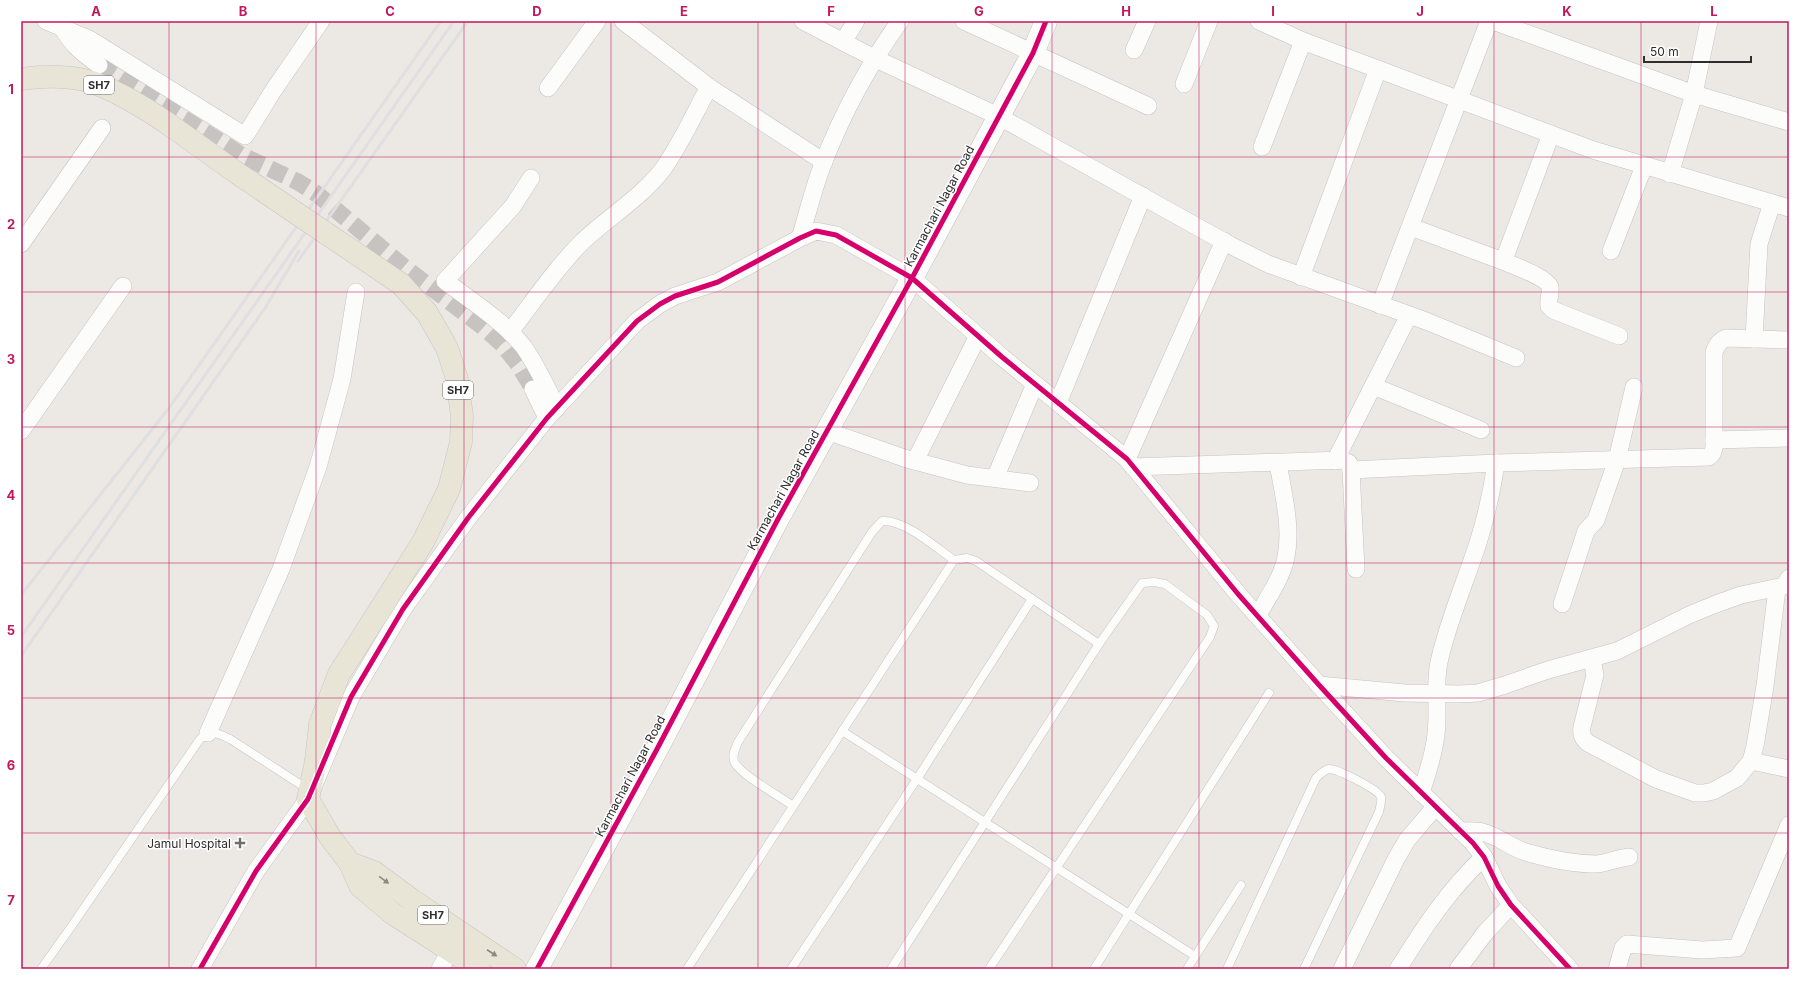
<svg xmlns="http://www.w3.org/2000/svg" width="1810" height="990" viewBox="0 0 1810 990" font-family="Inter,sans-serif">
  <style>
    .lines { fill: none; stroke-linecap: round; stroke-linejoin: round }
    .street-tunnel { stroke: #c6c3c0; stroke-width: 17; stroke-dasharray: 17 8; stroke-linecap: butt }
    .lane-casing { stroke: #c5c4c5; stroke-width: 9 }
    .street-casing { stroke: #c5c4c5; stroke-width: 18 }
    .secondary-casing { stroke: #c5c4c5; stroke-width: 23 }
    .primary-casing { stroke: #c6c5c4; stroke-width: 23 }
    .lane { stroke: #fcfcfb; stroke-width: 8 }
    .street { stroke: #fcfcfb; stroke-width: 17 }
    .secondary { stroke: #fcfcfb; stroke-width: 22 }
    .primary { stroke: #e8e4d6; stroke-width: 22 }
    .rail { stroke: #dfdfe1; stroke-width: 3 }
    .primary-bridge-casing { stroke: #c6c5c4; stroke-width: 23; stroke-linecap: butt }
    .primary-bridge { stroke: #e8e4d6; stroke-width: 22 }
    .cycleway-casing { stroke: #fff; stroke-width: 8 }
    .cycleway { stroke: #d6006c; stroke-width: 5 }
    .oneway { fill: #8b8982 }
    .grid { fill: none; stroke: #c2185b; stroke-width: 1; stroke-opacity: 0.55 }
    .poi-dot { fill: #706f6e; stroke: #fff; stroke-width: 1.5 }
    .labels { text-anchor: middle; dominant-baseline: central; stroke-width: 3; stroke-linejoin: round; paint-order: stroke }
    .shield { fill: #fff; stroke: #6d6d6d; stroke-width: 1 }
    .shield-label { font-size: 11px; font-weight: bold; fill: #2e2e2e }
    .street-label { font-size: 12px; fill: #2e2e2e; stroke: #fff }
    .poi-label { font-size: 12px; fill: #2e2e2e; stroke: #fff; text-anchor: end }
    .neatline { fill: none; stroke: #c2185b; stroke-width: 1.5 }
    .grid-label { font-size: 13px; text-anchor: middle; font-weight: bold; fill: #c2185b }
  </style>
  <rect width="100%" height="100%" fill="#ece8e4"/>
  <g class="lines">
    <polyline class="street-tunnel" points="99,65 241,155 298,182 317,194 404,267 483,327 502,344 518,364 533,389"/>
    <defs>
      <g id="lane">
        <polyline points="842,731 1195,956"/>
        <path d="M 793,806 C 781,797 741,775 735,763 C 731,757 735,749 738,742 L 872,532 L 882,521 C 904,519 935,547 954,560"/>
        <path d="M 41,969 L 71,927 L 200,739 C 213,730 217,733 230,739 L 309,790"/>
        <polyline points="687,969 954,560 967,558 976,561 1099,644"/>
        <polyline points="791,969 917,779 1032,599"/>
        <polyline points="891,969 1099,644 1142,583 1154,582 1165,584 1207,615 1214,626 1210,637 989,969"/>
        <polyline points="1094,969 1269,693"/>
        <polyline points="1187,969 1241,885"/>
        <path d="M 1227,969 L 1316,778 C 1320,774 1324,770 1329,769 C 1337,769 1378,789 1381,797 C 1382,801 1380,807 1379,812 L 1304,969"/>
      </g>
      <g id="street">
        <polyline points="46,21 89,39 245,136 273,91 321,21"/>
        <polyline points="623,21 709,87 824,162"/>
        <polyline points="803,21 874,58 998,116 1230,245 1268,264 1426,321 1516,358"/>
        <polyline points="964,21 1148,106"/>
        <polyline points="1259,21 1303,41 1593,150 1789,208"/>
        <polyline points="1493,21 1694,94 1789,122"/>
        <path d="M 62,27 C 72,45 82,53 99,65"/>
        <polyline points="843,42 856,21"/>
        <polyline points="1134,50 1147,21"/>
        <polyline points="1184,84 1209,21"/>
        <polyline points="548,88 597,21"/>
        <path d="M 1551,134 L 1505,257 L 1508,263 C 1517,267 1547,278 1550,287 C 1551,293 1548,299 1549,306 L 1553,310 L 1619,336"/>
        <polyline points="1262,147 1303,41"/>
        <polyline points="1670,174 1694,94 1709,21"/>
        <path d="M 531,178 L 513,206 L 445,281 C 471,301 502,320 523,346 C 537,365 546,387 557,408"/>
        <polyline points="1411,227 1508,263"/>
        <path d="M 800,238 C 808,212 814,186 824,161 C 844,110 868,66 900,21"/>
        <polyline points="21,244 102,128"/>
        <polyline points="1611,251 1644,166"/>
        <polyline points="1301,277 1378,69"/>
        <polyline points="1380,305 1489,21"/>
        <path d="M 510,332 C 533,302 555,269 582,242 C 607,218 643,196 663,169 C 681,144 694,114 709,87"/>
        <polyline points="1754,339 1759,244 1772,203"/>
        <polyline points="1373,386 1481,430"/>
        <polyline points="533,389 547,418"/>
        <polyline points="1058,403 1143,196"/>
        <polyline points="21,431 123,286"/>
        <polyline points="827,431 907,459 967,475 1030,483"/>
        <polyline points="1714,440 1789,438"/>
        <polyline points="1127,459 1224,241"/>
        <polyline points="915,461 978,336"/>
        <polyline points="1335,461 1409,315"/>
        <polyline points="1133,467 1342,460 1349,463 1351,470 1356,569"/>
        <path d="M 1351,470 L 1496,463 L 1709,457 L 1712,454 L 1714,448 L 1714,352 C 1717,345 1719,341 1726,338 L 1789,340"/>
        <polyline points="995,478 1035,384"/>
        <polyline points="1562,604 1586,531 1596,520 1617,460 1634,387"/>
        <path d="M 1258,615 C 1268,597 1282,578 1286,557 C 1292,527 1283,493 1278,463"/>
        <path d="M 1592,659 L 1595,675 L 1582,727 C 1581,734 1582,738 1588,743 L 1656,779 L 1695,793 L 1704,793 L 1713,791 L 1737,778 L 1751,761 L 1755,746 L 1765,686 L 1777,589"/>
        <polyline points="1319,685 1405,693 1459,694 1478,693 1505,685 1548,670 1617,651 1689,615 1716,604 1741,595 1784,586 1789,578"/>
        <polyline points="208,733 281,569 318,467 342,379 356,292"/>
        <polyline points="1751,761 1789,769"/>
        <path d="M 1421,793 C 1427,774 1434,755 1436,734 C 1439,710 1434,685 1439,662 C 1448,621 1465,583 1478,543 C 1486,517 1492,491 1496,463"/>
        <path d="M 1460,831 C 1467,831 1475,830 1482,832 C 1499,836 1512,849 1529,853 C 1550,859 1575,864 1596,864 C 1606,864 1617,858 1629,857"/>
        <polyline points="200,969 256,871 308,799 351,697 403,609 468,518 547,418 637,321 660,304 675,296 718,282 800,238 816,231 836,235 912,278 1002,357 1127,459 1238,594 1319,685 1386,758 1473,843 1484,857 1498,886 1511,905 1570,969"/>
        <polyline points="440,969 450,951"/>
        <polyline points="1342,969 1396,859 1407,840 1435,807"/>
        <path d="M 1398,969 C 1423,929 1449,889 1484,857"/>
        <polyline points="1458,969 1485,933 1511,905"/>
        <polyline points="1617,969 1623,948 1627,944 1702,950 1737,948 1789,825"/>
      </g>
      <polyline id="secondary" points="537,969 656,751 778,519 912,278 1033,53 1046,21"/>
      <g id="primary">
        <path d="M 21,79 C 43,76 77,75 97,84 C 122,94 145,108 167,123"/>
        <polyline points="316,761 308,799 330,837 350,863 360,886 392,913 479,969"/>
        <polyline points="350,863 374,872 412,900 515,969"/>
      </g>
    </defs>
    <use href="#lane" class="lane-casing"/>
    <use href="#street" class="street-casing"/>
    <use href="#secondary" class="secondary-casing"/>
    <use href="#primary" class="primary-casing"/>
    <use href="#lane" class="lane"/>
    <use href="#street" class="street"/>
    <use href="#secondary" class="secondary"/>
    <use href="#primary" class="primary"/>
    <g class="rail">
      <polyline points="298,261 468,21"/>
      <polyline points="21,595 169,408 441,21"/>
      <polyline points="21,637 454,21"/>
      <polyline points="21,656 265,308 299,251"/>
    </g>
    <defs>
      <polyline id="primary-bridge" points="167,123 237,173 401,284 427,313 447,348 457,379 462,416 461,442 449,489 423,542 339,674 320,724 316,761"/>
    </defs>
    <use href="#primary-bridge" class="primary-bridge-casing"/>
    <use href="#primary-bridge" class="primary-bridge"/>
    <defs>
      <g id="cycleway">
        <polyline points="200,969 256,871 308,799 351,697 403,609 468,518 547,418 637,321 660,304 675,296 718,282 800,238 816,231 836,235 912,278 1002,357 1127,459 1238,594 1319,685 1386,758 1473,843 1484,857 1498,886 1511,905 1570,969"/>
        <polyline points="537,969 656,751 778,519 912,278 1033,53 1046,21"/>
      </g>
    </defs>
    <use href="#cycleway" class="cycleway-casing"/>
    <use href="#cycleway" class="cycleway"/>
  </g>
  <defs><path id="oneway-solid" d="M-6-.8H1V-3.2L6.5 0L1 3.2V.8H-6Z"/></defs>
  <g class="oneway">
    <use href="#oneway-solid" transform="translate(384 880) rotate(36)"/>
    <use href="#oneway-solid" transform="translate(492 953) rotate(33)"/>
  </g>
  <path class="grid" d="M 169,21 L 169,969M 316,21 L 316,969M 464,21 L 464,969M 611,21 L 611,969M 758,21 L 758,969M 905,21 L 905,969M 1052,21 L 1052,969M 1199,21 L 1199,969M 1346,21 L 1346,969M 1494,21 L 1494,969M 1641,21 L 1641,969M 21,157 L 1789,157M 21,292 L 1789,292M 21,427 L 1789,427M 21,563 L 1789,563M 21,698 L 1789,698M 21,833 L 1789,833"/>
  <path class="poi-dot" d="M238 837h4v4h4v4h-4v4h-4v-4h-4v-4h4z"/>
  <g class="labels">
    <g class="shield">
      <rect x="84" y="76" width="30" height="18" rx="3"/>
      <rect x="443" y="381" width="30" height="18" rx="3"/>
      <rect x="418" y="906" width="30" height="18" rx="3"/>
    </g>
    <g class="shield-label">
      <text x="99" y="85">SH7</text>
      <text x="458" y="390">SH7</text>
      <text x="433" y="915">SH7</text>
    </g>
    <g class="street-label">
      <text transform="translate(939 206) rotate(-62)">Karmachari Nagar Road</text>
      <text transform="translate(783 490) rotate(-61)">Karmachari Nagar Road</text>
      <text transform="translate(630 776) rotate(-62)">Karmachari Nagar Road</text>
    </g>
    <g class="poi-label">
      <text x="231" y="843">Jamul Hospital</text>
    </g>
  </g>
  <rect width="1810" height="990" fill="none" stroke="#ffffff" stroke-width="44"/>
  <path d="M1644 56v6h107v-6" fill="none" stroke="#2e2e2e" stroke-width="2"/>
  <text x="1650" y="56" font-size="12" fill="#2e2e2e" stroke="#ffffff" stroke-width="3" paint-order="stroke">50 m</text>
  <rect x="22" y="22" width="1766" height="946" class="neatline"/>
  <g class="grid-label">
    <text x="96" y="16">A</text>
    <text x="243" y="16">B</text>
    <text x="390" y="16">C</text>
    <text x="537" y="16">D</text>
    <text x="684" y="16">E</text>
    <text x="831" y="16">F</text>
    <text x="979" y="16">G</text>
    <text x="1126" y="16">H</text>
    <text x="1273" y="16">I</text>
    <text x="1420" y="16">J</text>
    <text x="1567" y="16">K</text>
    <text x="1714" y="16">L</text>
    <text x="11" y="94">1</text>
    <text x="11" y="229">2</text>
    <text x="11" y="364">3</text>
    <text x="11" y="500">4</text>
    <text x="11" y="635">5</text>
    <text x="11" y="770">6</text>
    <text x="11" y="905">7</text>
  </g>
</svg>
